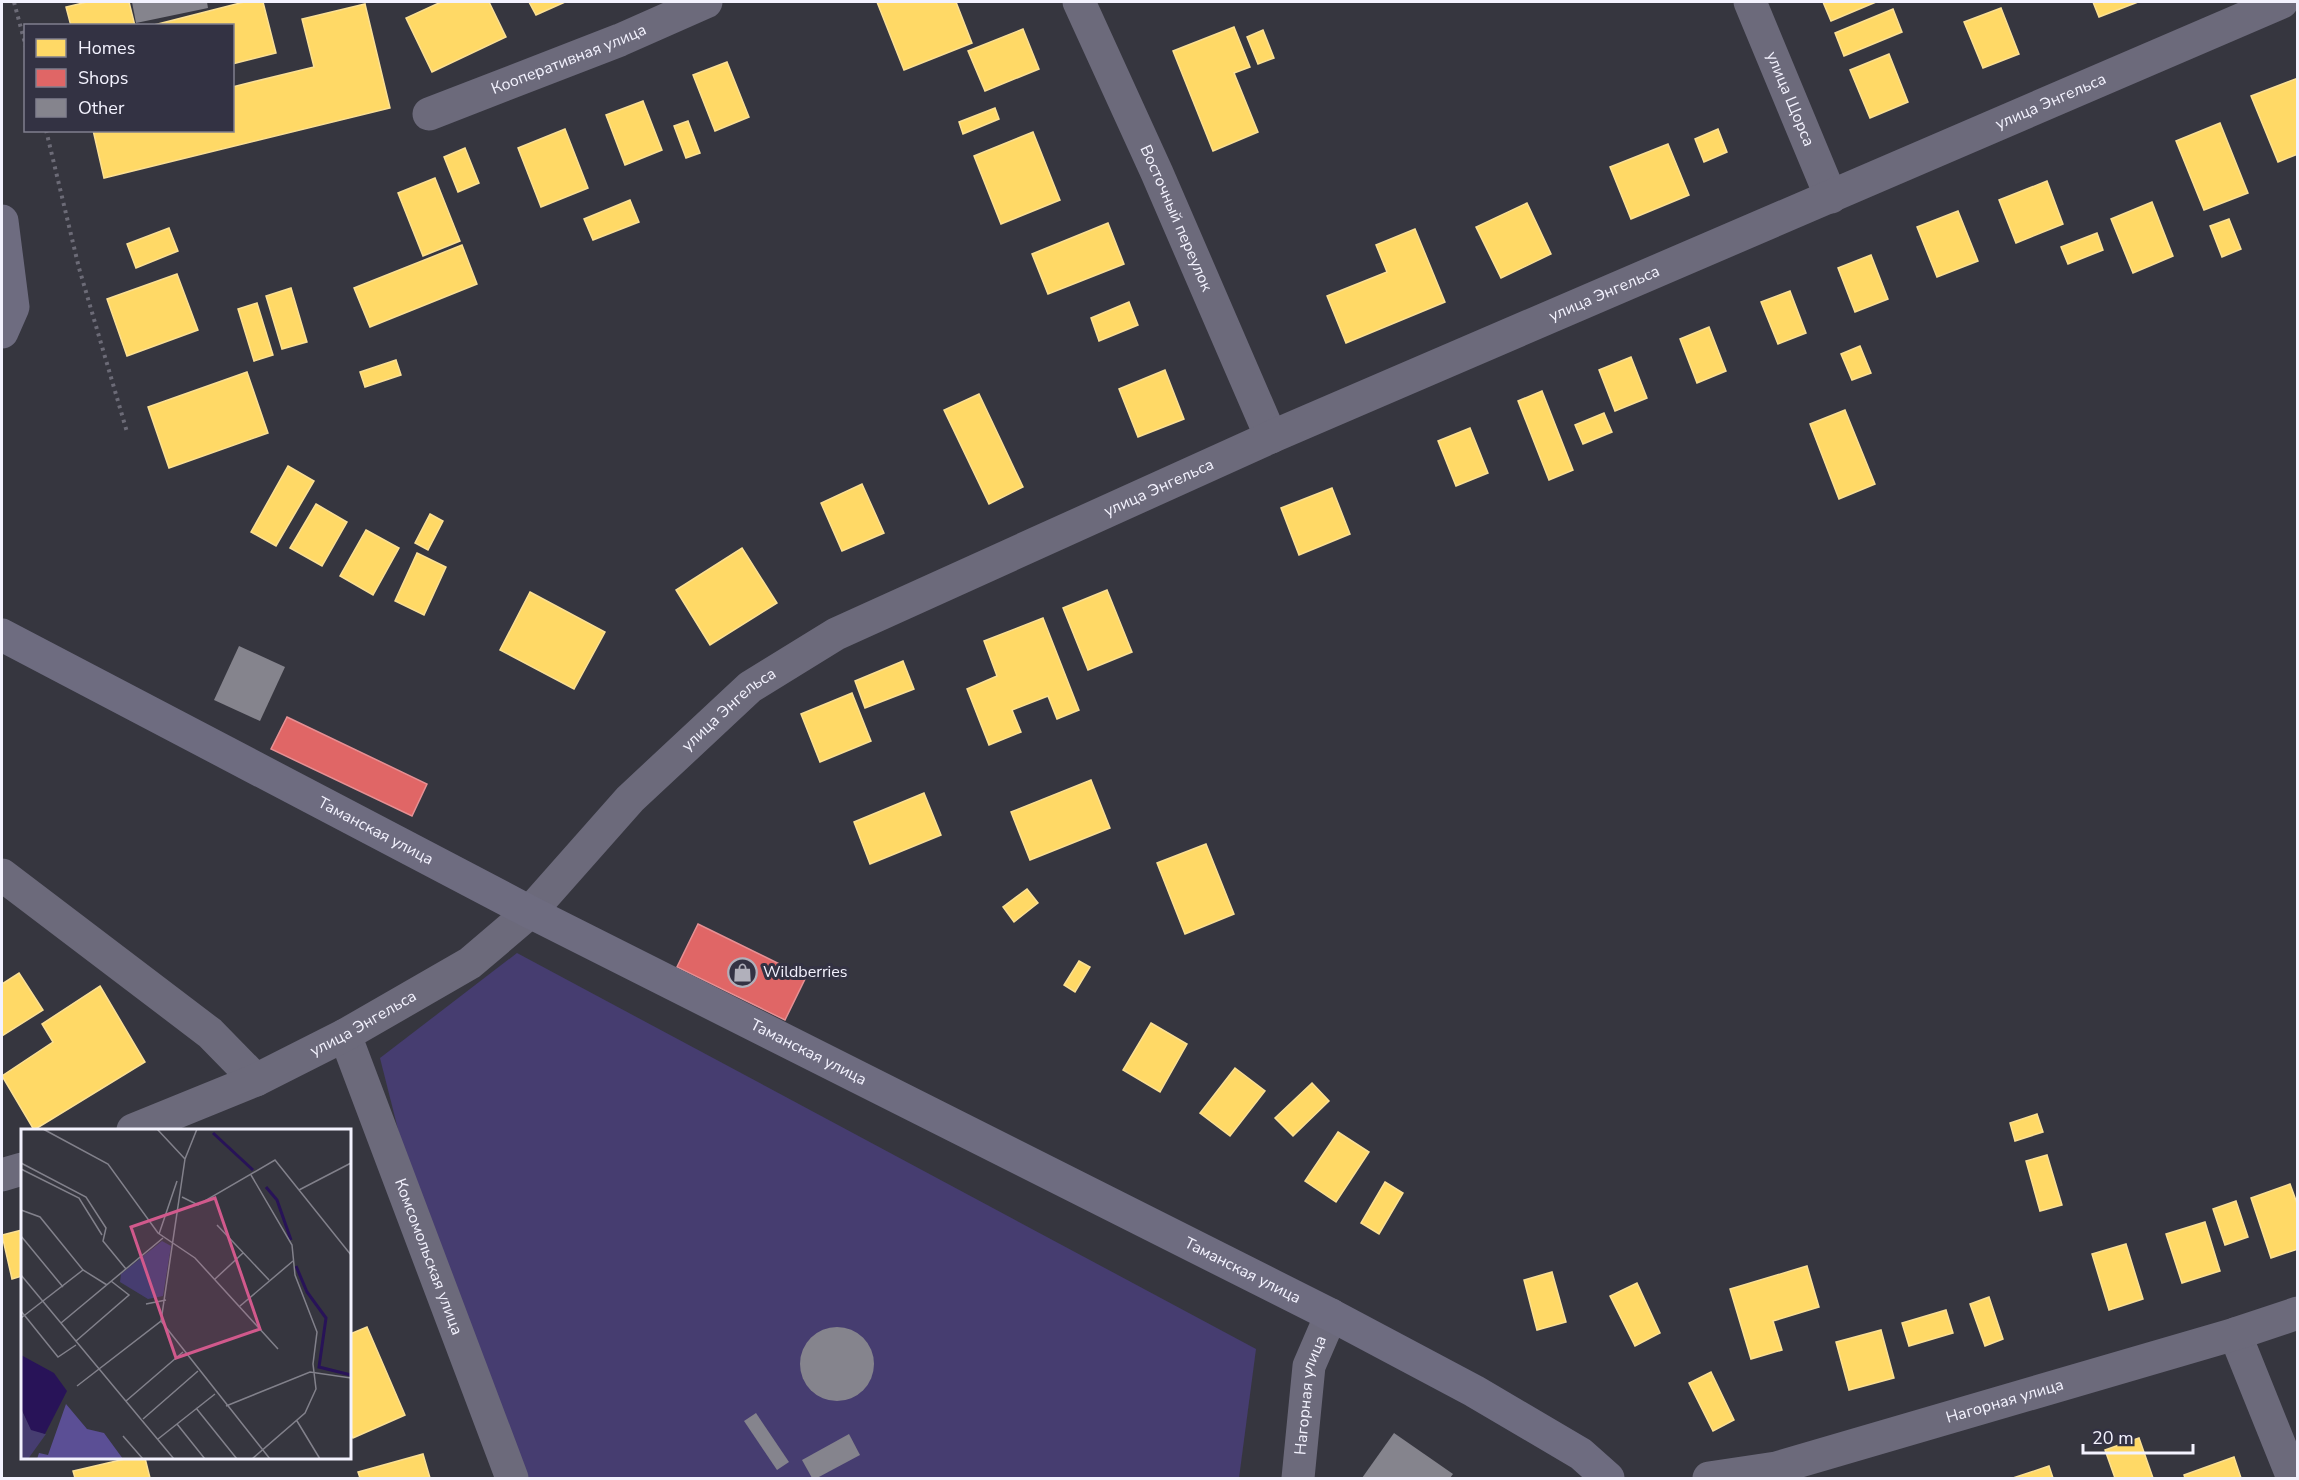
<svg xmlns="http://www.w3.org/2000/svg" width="2299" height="1480" viewBox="0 0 2299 1480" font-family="'Nunito Sans',sans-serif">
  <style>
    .green { fill: #463d70 }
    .homes { fill: #ffd966; stroke: #fbe094; stroke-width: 1.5 }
    .shops { fill: #e06666; stroke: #e69094; stroke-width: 1.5 }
    .building { fill: #85848d }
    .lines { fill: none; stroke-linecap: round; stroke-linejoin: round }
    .path { stroke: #6c6b77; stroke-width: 4; stroke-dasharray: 3 4.5; stroke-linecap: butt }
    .street { stroke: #6c6a7b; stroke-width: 33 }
    .secondary { stroke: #6e6c80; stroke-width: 33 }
    .labels { text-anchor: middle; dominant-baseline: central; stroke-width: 6; stroke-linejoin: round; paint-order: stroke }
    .street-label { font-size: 16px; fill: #f3f2fe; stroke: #333243 }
    .poi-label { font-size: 16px; fill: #f3f2fe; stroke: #333243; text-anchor: start }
    .inset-river { fill: none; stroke: #281358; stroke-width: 3 }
    .inset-road { fill: none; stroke: #82818b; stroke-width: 1.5 }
    .view { fill: #d1598c; fill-opacity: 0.15; stroke: #d1598c; stroke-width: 3 }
    .inset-edge { fill: none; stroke: #f3f2fe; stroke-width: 3 }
  </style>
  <rect width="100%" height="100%" fill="#36363f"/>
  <polygon class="green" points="517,953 1256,1349 1239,1478 526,1478 408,1169 380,1058"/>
  <g class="homes">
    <polygon points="87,2 129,2 135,26 71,26 66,7"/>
    <polygon points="244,2 263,2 276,53 232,64 232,26 150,26"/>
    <polygon points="441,2 489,2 506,37 432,72 406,18"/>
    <polygon points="529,2 565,2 536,15"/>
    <polygon points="877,2 956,2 972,43 904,70"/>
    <polygon points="1823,2 1876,2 1831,21"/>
    <polygon points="2093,2 2138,2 2099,17"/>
    <polygon points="365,4 390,108 104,178 93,130 232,130 232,87 314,67 302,19"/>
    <polygon points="2001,8 2019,54 1983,68 1964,22"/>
    <polygon points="1893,9 1902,32 1844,56 1835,33"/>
    <polygon points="1234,27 1250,67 1234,73 1258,132 1213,151 1173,51"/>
    <polygon points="1023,29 1039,69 985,91 968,51"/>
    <polygon points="1263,30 1274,58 1258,64 1247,37"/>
    <polygon points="1889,54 1908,102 1870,118 1850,70"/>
    <polygon points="727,62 749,117 715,131 693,75"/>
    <polygon points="2298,78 2298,154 2278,162 2251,96"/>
    <polygon points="643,101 662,150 625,165 606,115"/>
    <polygon points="995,108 999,119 963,134 959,122"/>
    <polygon points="688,121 700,153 686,158 674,126"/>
    <polygon points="2220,123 2248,193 2204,210 2176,141"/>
    <polygon points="565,129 588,188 541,207 518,148"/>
    <polygon points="1718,129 1727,152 1704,162 1695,139"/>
    <polygon points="1033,132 1060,200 1001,224 974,156"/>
    <polygon points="1668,144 1689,195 1631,219 1610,167"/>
    <polygon points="465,148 479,183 458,192 444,157"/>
    <polygon points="435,178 460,241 423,256 398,193"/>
    <polygon points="2047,181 2063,224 2016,243 1999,200"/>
    <polygon points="630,200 639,222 593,240 584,219"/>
    <polygon points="2152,202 2173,256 2133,273 2111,219"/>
    <polygon points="1527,203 1551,254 1501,278 1476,227"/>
    <polygon points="1958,211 1978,261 1937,277 1917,227"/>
    <polygon points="2229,219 2241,249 2222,257 2210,226"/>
    <polygon points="1108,223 1124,264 1048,294 1032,254"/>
    <polygon points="169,228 178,251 136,268 127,244"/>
    <polygon points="1415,229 1445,302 1346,343 1327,296 1387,272 1376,245"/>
    <polygon points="2097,233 2103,250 2068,264 2061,247"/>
    <polygon points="462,245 477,284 370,327 354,288"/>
    <polygon points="1871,255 1888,299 1855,312 1838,268"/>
    <polygon points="177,274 198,330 127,356 107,299"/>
    <polygon points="291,288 307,342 282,349 266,296"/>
    <polygon points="1790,291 1806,333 1778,344 1761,302"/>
    <polygon points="1129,302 1138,325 1099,341 1091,318"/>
    <polygon points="257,303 273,355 254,361 238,309"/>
    <polygon points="1709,327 1726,371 1697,383 1680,339"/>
    <polygon points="1860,346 1871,373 1852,380 1841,354"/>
    <polygon points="1631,357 1647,398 1615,411 1599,370"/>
    <polygon points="396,360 401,375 365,387 360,372"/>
    <polygon points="1165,370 1184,419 1138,437 1119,389"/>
    <polygon points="247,372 268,433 169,468 148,407"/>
    <polygon points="1542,391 1573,470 1549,480 1518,401"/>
    <polygon points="979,394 1023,487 989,504 944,410"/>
    <polygon points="1845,410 1875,484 1839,499 1810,424"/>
    <polygon points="1604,413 1612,432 1583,444 1575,425"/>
    <polygon points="1470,428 1488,473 1456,486 1438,441"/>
    <polygon points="288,466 314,481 276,546 251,532"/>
    <polygon points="862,484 884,533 842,551 821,503"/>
    <polygon points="1332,488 1350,534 1299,555 1281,508"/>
    <polygon points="316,504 347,522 322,566 290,548"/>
    <polygon points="430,514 443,521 428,550 415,543"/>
    <polygon points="366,530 399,548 373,595 340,576"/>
    <polygon points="742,548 777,603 710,645 676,590"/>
    <polygon points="417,553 446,567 424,615 395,601"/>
    <polygon points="1107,590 1132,652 1088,670 1063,608"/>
    <polygon points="530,592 605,632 574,689 500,650"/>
    <polygon points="1043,618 1079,710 1057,719 1048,696 1012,710 1021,732 989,745 967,689 997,676 984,641"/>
    <polygon points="903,661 914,689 865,708 855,681"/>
    <polygon points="852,693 871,741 820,762 801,714"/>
    <polygon points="1091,780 1110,828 1030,860 1011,812"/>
    <polygon points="924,793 941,835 870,864 854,822"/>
    <polygon points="1206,844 1234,914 1185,934 1157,863"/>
    <polygon points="1027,889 1038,903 1014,922 1003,907"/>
    <polygon points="1079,961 1090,967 1075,992 1064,985"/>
    <polygon points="19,973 43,1010 2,1036 2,984"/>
    <polygon points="100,986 145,1062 34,1130 2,1076 53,1042 42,1024"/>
    <polygon points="1151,1023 1187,1044 1160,1092 1123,1070"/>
    <polygon points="1235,1068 1265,1091 1230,1136 1200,1113"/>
    <polygon points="1312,1083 1329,1101 1293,1136 1275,1118"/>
    <polygon points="2037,1114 2043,1132 2015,1141 2010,1123"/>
    <polygon points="1338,1132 1369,1152 1336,1202 1305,1181"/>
    <polygon points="2047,1155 2062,1205 2040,1211 2026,1161"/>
    <polygon points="1385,1182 1403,1193 1379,1234 1361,1223"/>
    <polygon points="2290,1184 2298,1206 2298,1249 2271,1258 2251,1198"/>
    <polygon points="2236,1201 2248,1237 2225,1245 2213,1209"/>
    <polygon points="2205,1222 2220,1271 2182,1283 2166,1234"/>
    <polygon points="22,1230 22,1276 12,1279 2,1235"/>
    <polygon points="2126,1244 2143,1299 2109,1310 2092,1254"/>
    <polygon points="1807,1266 1819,1307 1773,1321 1782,1350 1751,1359 1730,1289"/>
    <polygon points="1552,1272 1566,1322 1537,1330 1524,1280"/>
    <polygon points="1637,1283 1660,1333 1635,1346 1610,1296"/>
    <polygon points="1989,1297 2003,1339 1985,1346 1970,1304"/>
    <polygon points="1946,1310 1953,1333 1909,1346 1902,1323"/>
    <polygon points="367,1327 405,1415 353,1438 350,1430 350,1334"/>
    <polygon points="1881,1330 1894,1378 1849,1390 1836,1342"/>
    <polygon points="1711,1372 1734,1420 1713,1431 1689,1383"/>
    <polygon points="2139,1438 2153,1478 2115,1478 2105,1450"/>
    <polygon points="423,1454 430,1478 360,1478 358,1472"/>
    <polygon points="2234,1457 2241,1478 2185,1478 2184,1475"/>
    <polygon points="129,1458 145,1458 150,1478 75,1478 73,1471"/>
    <polygon points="2049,1466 2053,1478 2013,1478"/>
  </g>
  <g class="shops">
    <polygon points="287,717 427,784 412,816 271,749"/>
    <polygon points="698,924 806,977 785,1020 677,967"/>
  </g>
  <g class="building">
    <polygon points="132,2 207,2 208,8 136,23"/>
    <polygon points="239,646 285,667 260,721 214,700"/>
    <circle cx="837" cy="1364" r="37"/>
    <polygon points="756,1413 789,1462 777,1470 744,1421"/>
    <polygon points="1394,1433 1453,1474 1450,1478 1362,1478"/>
    <polygon points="849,1434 860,1455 817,1478 812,1478 802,1460"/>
  </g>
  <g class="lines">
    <g class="path">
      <polyline points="14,2 26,47"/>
      <polyline points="46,130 79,268 127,432"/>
    </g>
    <g class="street">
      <path id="s1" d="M 1079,2 L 1157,173 L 1271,437"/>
      <path id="s2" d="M 1750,2 L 1831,197"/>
      <path id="s3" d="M 429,114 L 620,40 L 706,2"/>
      <polyline points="2,875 210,1033 256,1080"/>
      <path id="s4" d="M 345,1035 L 512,1478"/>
      <path id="s5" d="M 133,1130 L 256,1080 L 345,1035 L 470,963 L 530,912 L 630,799 L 750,687 L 836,634 L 1271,437 L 2282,2"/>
      <polyline points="2,1175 22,1169"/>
      <polyline points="2235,1334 2293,1478"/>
      <path id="s6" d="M 1298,1478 L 1309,1366 L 1331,1315"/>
      <path id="s7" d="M 1709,1478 L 1776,1468 L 2235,1334 L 2298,1313"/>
    </g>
    <g class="secondary">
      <polyline points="2,221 13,307 2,332"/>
      <path id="s8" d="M 2,635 L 530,912 L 1331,1315 L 1474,1391 L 1581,1454 L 1608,1478"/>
    </g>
  </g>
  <defs>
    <symbol id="shop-ring" viewBox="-11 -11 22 22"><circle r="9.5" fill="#333243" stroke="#b1b0bb" stroke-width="1.5"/><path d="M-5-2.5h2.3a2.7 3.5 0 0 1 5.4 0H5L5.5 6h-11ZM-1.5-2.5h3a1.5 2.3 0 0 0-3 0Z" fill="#b1b0bb"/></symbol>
  </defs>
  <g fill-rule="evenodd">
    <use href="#shop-ring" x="726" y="956" width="33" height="33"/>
  </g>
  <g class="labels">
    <g class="street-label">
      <text stroke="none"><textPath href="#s3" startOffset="150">Кооперативная улица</textPath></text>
      <text stroke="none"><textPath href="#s2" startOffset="105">улица Щорса</textPath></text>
      <text stroke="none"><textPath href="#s5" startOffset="2198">улица Энгельса</textPath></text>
      <text stroke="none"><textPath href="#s1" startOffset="237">Восточный переулок</textPath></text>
      <text stroke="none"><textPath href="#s5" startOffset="1712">улица Энгельса</textPath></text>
      <text stroke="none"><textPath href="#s5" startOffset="1226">улица Энгельса</textPath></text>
      <text stroke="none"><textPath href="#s5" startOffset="740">улица Энгельса</textPath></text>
      <text stroke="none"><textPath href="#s8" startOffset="422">Таманская улица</textPath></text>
      <text stroke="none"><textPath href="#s5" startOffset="254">улица Энгельса</textPath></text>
      <text stroke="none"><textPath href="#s8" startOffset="908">Таманская улица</textPath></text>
      <text stroke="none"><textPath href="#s4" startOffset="237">Комсомольская улица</textPath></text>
      <text stroke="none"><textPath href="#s8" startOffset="1394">Таманская улица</textPath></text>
      <text stroke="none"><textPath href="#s6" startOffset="84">Нагорная улица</textPath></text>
      <text stroke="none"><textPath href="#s7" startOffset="306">Нагорная улица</textPath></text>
    </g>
    <g class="poi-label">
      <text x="763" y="972">Wildberries</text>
    </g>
  </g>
  <g transform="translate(21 1129)">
    <rect width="330" height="330" fill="#36363f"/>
    <path d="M 141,112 L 150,117 L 142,167 L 127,170 L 99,153 L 100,145 ZM 0,279 L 10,300 L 25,305 L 7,330 L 0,330 Z" fill="#463d70"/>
    <path d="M 45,275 L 66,300 L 83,304 L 102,330 L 16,330 L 18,324 L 27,326 Z" fill="#5b4f95"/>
    <path d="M 0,226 L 33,244 L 46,262 L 24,305 L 10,301 L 0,279 Z" fill="#281358"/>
    <path class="inset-river" d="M 192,4 L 232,41M 245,58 L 256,71 L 270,111M 275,137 L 286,163 L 305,189 L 298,238 L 330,246"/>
    <path class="inset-road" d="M 22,0 L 87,35 L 137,104 L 174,129 L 257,220M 136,0 L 164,30M 0,34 L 65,68 L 85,99 L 82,112 L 105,140M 0,40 L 58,69 L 81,106M 230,46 L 271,116 L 274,146 L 296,203 L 292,235 L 295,260 L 284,284 L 231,330M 278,61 L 330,34M 161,68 L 177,76 L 254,31 L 330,126M 0,81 L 19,88 L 62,141 L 86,156M 196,96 L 248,151M 138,105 L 156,52M 0,107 L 42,158M 0,146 L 153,330M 194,150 L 222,124M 125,175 L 145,171M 219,177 L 272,132M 0,182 L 37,228 L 55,216M 0,189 L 62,141M 140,192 L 249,330M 40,194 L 142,109M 55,212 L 108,166 L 90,152M 56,257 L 140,192 L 164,30 L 176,0M 105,272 L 162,223M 205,277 L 289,243 L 330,249M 175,279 L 216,330M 122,290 L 177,242M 276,292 L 299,330M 156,295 L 184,330M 102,307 L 122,330M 137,310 L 194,265"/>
    <path class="view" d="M 194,69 L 239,200 L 155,229 L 110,98 Z"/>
    <rect width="330" height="330" class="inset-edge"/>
  </g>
  <rect width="2299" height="1480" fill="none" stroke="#f3f2fe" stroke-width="6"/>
  <rect x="24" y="24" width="210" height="108" fill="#333243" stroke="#807f8e" stroke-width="1.5"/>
  <rect x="36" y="39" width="30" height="18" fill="#ffd966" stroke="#807f8e" stroke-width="1.5"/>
  <text x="78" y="54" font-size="18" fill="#f3f2fe">Homes</text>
  <rect x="36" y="69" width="30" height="18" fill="#e06666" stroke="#807f8e" stroke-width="1.5"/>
  <text x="78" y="84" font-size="18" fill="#f3f2fe">Shops</text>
  <rect x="36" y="99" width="30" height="18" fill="#85848d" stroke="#807f8e" stroke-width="1.5"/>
  <text x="78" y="114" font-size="18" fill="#f3f2fe">Other</text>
  <path d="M2083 1444v9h110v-9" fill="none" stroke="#f3f2fe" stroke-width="3"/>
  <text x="2092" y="1444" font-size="18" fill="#f3f2fe" stroke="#333243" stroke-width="4.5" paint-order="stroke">20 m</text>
</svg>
